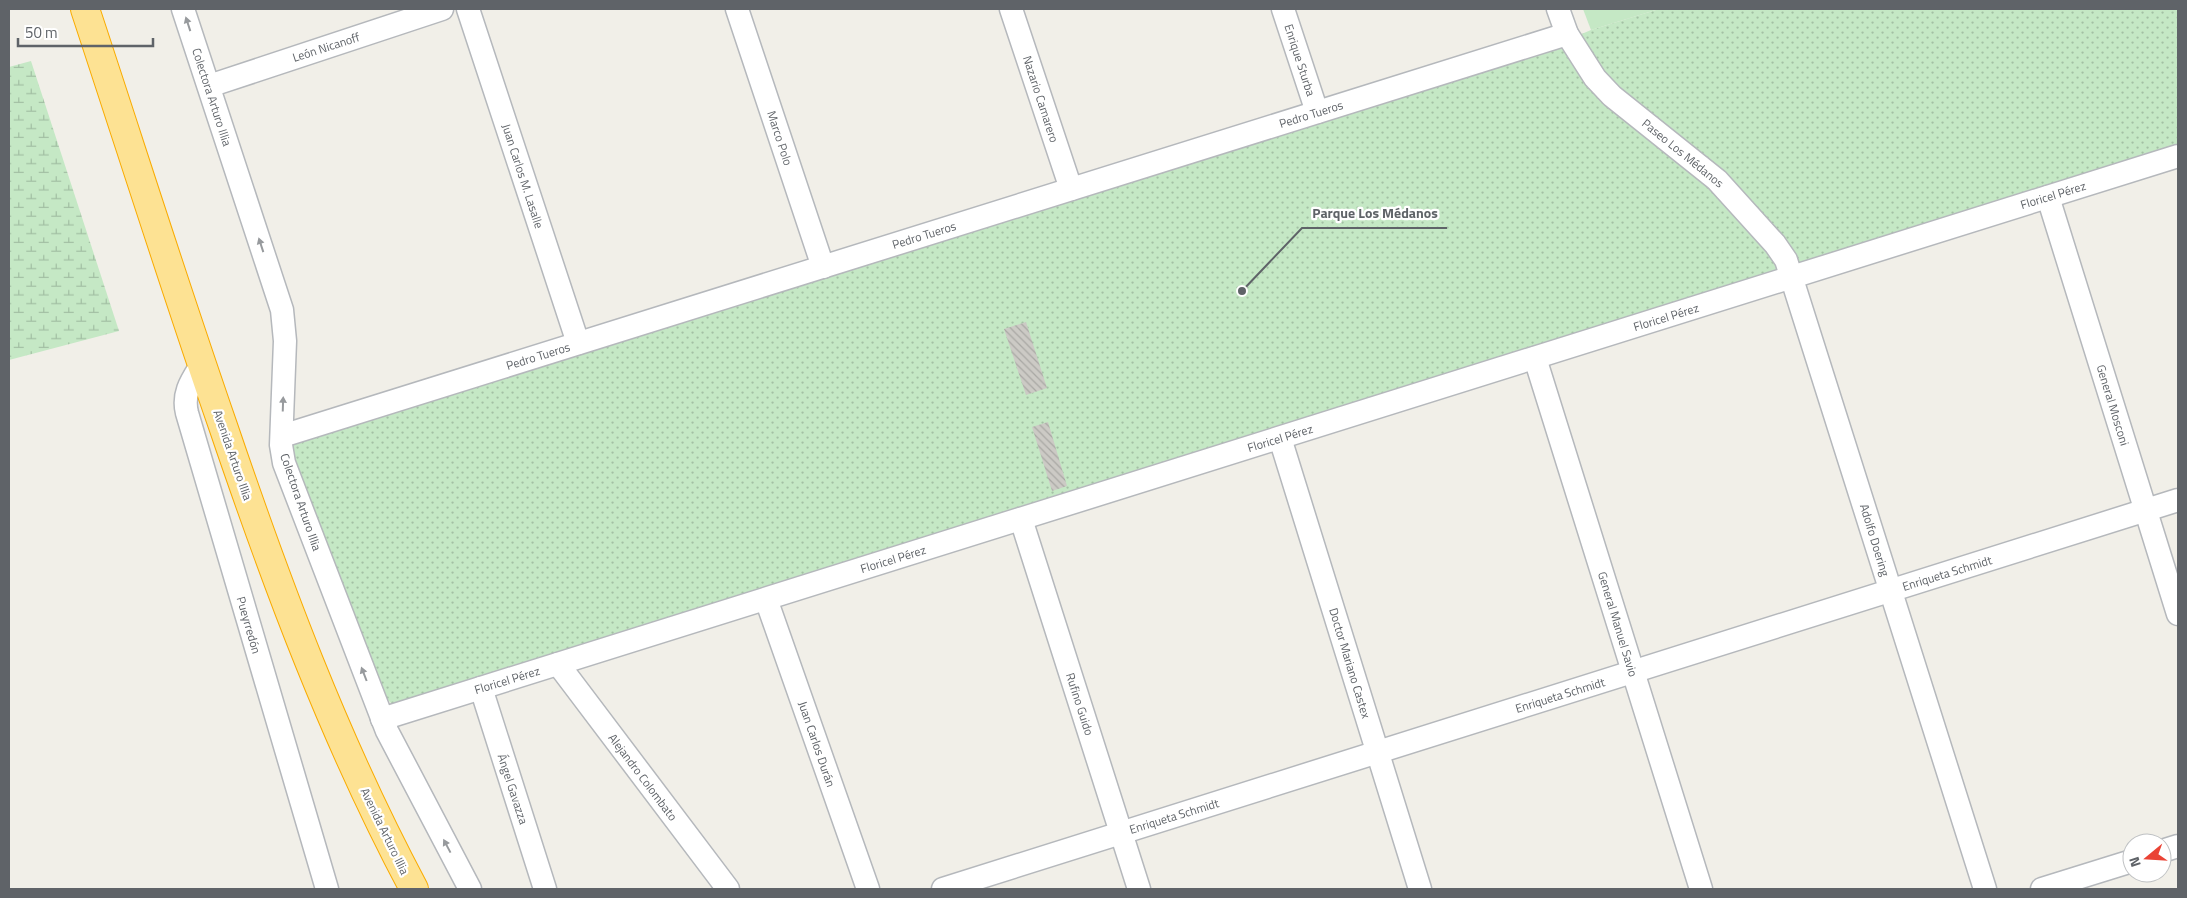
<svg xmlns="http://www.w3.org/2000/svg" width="2187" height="898" viewBox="0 0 2187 898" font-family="'Titillium Web',sans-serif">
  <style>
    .green { fill: url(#green-dots) }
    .wetland { fill: url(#wetland-marsh) }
    .pitch { fill: #c5e8c5 }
    .building { fill: url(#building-back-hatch) }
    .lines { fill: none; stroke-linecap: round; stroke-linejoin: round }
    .minor-casing { stroke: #b5b8bc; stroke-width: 25 }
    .highway-casing { stroke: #f9ab00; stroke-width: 30 }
    .minor { stroke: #fff; stroke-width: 22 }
    .highway { stroke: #fde293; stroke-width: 28 }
    .oneway { fill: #979a9d }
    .labels { text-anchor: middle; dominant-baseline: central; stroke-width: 4.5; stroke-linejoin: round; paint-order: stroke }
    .street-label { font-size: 12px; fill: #5f6368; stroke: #fff }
    .leader { fill: none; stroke: #5f6368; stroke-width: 2 }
    .callout-dot { fill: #5f6368; stroke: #fff; stroke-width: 2 }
    .callout-label { font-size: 14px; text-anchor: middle; font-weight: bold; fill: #5f6368; stroke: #fff; stroke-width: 4.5; stroke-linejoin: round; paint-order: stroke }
  </style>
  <defs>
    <pattern id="green-dots" width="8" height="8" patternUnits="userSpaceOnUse" patternTransform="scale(1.25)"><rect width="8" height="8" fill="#c5e8c5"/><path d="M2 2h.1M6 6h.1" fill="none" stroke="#a3c0a4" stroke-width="1.8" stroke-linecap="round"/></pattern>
    <pattern id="wetland-marsh" width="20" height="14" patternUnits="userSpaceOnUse" patternTransform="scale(1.25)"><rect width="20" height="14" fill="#c5e8c5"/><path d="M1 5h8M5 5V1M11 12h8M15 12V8" fill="none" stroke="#a3c0a4"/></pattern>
    <pattern id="building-back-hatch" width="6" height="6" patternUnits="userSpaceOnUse" patternTransform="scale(1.25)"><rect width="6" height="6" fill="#cccac5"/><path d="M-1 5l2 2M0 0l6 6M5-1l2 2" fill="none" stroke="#a9a8a4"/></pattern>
  </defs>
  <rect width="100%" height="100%" fill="#f1efe8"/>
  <polygon class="green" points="1659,9 2178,9 2178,146 396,704 391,703 386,698 292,453 292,442 1551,47 1591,30"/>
  <polygon class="wetland" points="31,61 119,331 9,360 9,67"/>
  <polygon class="pitch" points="1583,9 1659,9 1591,30"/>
  <g class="building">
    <polygon points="1026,322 1047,388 1026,395 1004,329"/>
    <polygon points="1048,422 1067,486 1052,491 1032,427"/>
  </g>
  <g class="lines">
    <defs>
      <g id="minor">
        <polyline points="183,9 282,310 285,341 281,445 284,463 387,731 470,889"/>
        <polyline points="468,9 578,343"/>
        <polyline points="737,9 823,267"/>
        <polyline points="1011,9 1071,189"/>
        <polyline points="1283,9 1317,112"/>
        <polyline points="1558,9 1567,34 1595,78 1612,96 1717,180 1775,244 1786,260 1985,889"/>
        <polyline points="209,86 442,9"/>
        <polyline points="2048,197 2178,614"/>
        <polyline points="1535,358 1701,889"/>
        <path d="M 202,364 C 192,380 182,393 187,413 L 327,889"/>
        <polyline points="282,436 1567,34"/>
        <polyline points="1280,438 1420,889"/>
        <polyline points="1021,519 1139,889"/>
        <polyline points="766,599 868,889"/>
        <polyline points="558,664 728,889"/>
        <polyline points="481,688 545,889"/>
        <polyline points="382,719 2178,156"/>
        <polyline points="2162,851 2178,846"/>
        <polyline points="943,889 2178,500"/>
        <polyline points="2042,889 2132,861"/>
      </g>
      <path id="highway" d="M 85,9 C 131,148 175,288 223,426 C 277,585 335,741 414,889"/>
    </defs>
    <use href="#minor" class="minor-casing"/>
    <use href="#highway" class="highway-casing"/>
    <use href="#minor" class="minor"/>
    <use href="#highway" class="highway"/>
  </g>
  <defs><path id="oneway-solid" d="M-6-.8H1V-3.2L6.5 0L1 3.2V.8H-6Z" transform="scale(1.25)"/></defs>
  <g class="oneway">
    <use href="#oneway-solid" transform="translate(188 24) rotate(-108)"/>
    <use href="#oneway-solid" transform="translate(261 245) rotate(-108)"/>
    <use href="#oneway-solid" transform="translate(283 404) rotate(-88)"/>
    <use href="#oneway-solid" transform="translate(364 674) rotate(-111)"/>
    <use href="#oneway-solid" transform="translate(447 846) rotate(-118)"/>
  </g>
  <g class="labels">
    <g class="street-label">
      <text transform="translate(326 47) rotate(-18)">León Nicanoff</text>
      <text transform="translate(1300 60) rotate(72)">Enrique Sturba</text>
      <text transform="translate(212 97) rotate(72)">Colectora Arturo Illia</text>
      <text transform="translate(1041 99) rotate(72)">Nazario Camarero</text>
      <text transform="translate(1311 114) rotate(-17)">Pedro Tueros</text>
      <text transform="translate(780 138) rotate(72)">Marco Polo</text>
      <text transform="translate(1683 153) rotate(39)">Paseo Los Médanos</text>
      <text transform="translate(523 176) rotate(72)">Juan Carlos M. Lasalle</text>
      <text transform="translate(2053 195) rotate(-17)">Floricel Pérez</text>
      <text transform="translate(924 235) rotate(-17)">Pedro Tueros</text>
      <text transform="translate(1666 317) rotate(-17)">Floricel Pérez</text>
      <text transform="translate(538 356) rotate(-17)">Pedro Tueros</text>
      <text transform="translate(2113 405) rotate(73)">General Mosconi</text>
      <text transform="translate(1280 438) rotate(-17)">Floricel Pérez</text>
      <text transform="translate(233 455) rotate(71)">Avenida Arturo Illia</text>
      <text transform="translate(301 502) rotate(71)">Colectora Arturo Illia</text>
      <text transform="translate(1875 540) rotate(73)">Adolfo Doering</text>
      <text transform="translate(893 559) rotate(-17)">Floricel Pérez</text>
      <text transform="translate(1947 573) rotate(-17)">Enriqueta Schmidt</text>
      <text transform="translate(1618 624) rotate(73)">General Manuel Savio</text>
      <text transform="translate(249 625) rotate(74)">Pueyrredón</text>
      <text transform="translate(1350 663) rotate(73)">Doctor Mariano Castex</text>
      <text transform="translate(507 680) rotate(-17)">Floricel Pérez</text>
      <text transform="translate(1560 695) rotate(-17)">Enriqueta Schmidt</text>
      <text transform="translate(1080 704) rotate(72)">Rufino Guido</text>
      <text transform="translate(817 744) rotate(71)">Juan Carlos Durán</text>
      <text transform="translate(643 777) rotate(53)">Alejandro Colombato</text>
      <text transform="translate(513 789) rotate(72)">Ángel Gavazza</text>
      <text transform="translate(1174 816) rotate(-17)">Enriqueta Schmidt</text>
      <text transform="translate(385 831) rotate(64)">Avenida Arturo Illia</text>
    </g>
  </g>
  <path class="leader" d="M1242 291L1302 228H1447"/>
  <circle class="callout-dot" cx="1242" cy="291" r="5"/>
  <g class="callout-label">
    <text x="1375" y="218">Parque Los Médanos</text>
  </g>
  <rect width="2187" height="898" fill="none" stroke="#5f6368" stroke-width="20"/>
  <g transform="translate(2147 858) rotate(252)"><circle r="24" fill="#ffffff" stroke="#bfc1c3"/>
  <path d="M0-4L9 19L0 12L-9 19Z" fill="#ea4335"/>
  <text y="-8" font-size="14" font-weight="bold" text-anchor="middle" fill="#5f6368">N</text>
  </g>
  <path d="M18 38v8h135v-8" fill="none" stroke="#5f6368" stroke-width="2.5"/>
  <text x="25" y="38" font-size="15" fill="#5f6368" stroke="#ffffff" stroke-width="4" paint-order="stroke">50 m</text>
</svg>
